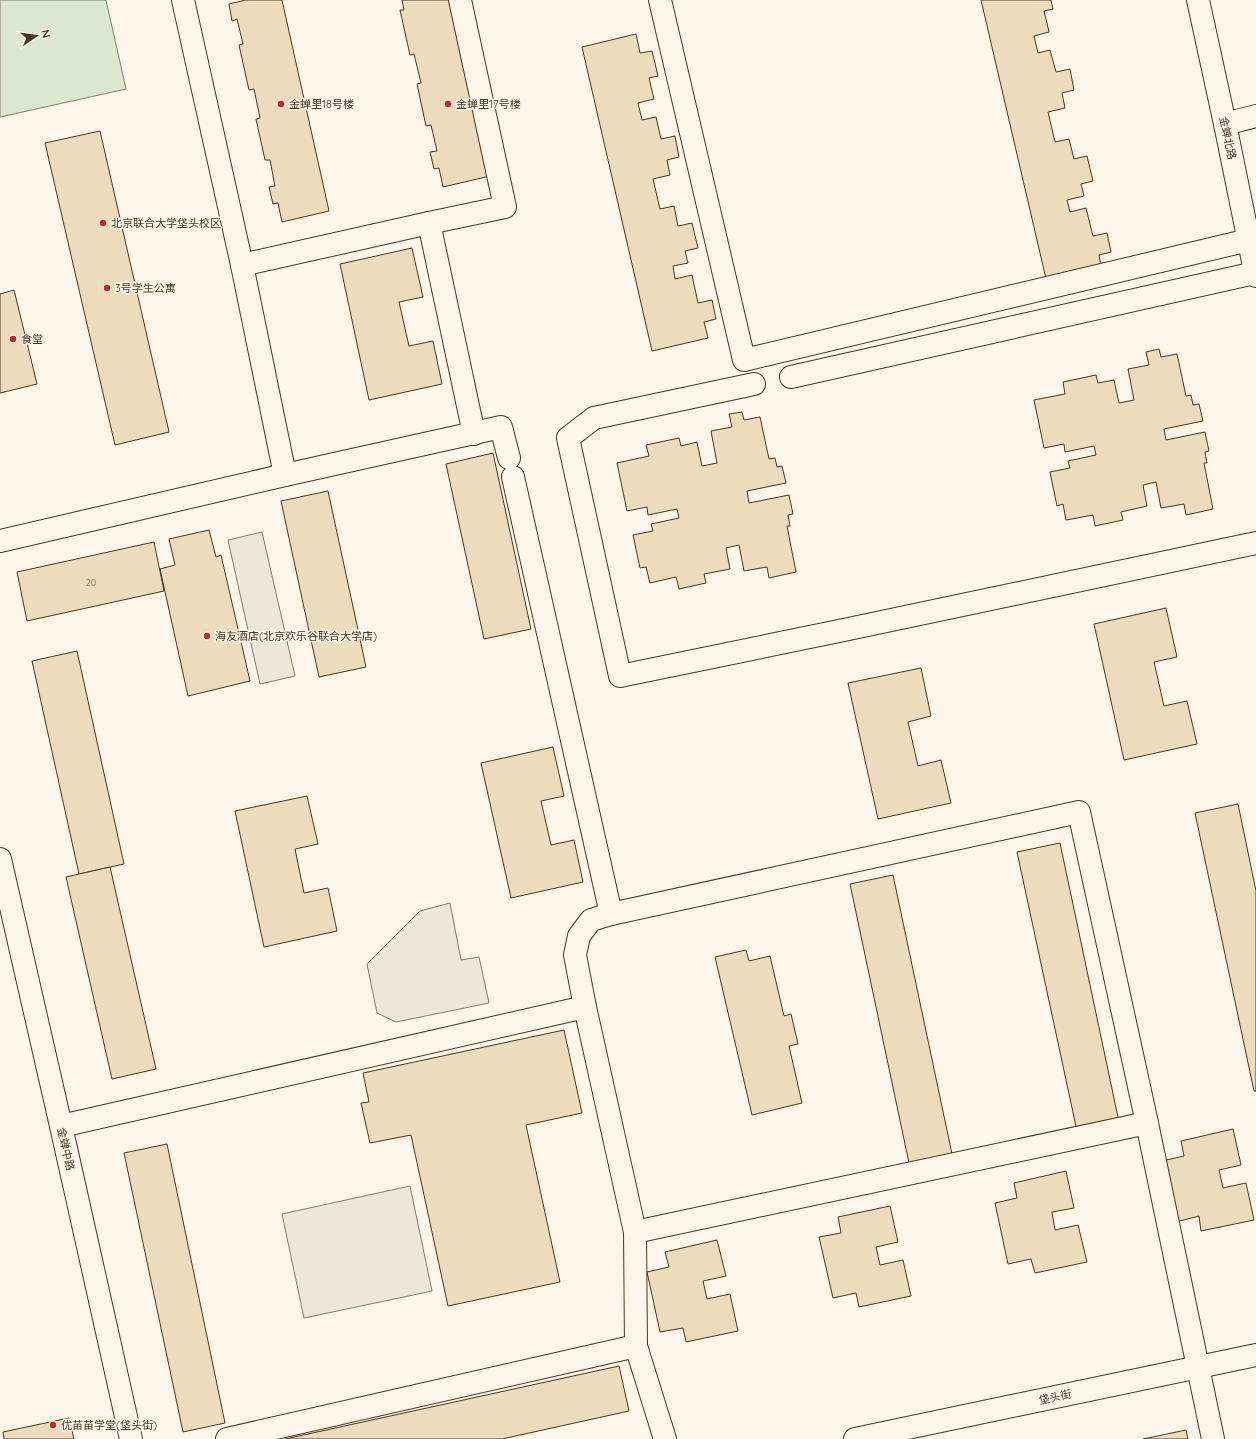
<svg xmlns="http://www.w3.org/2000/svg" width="1256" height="1439" viewBox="0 0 1256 1439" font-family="Quicksand,'Noto Sans SC',sans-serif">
	<rect width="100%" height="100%" fill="#fbf6e9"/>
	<path fill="#dce7d0" stroke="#887966" d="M0 0H106L126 89 0 117Z"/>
	<g fill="#ede7d9" stroke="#887966">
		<path d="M262 532 295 676 260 684 228 540Z"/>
		<path d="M450 903 461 960 479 957 489 1003 396 1022 377 1013 367 964 420 911Z"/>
		<path d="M410 1186 432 1291 304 1318 282 1214Z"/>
	</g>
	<g fill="#ecdcbc" stroke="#4a3520">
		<path d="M246 0H282L329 211 282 222 278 203 273 204 269 187 275 186 270 160H265L256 119 260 118 254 89 249 90 239 45 243 44 237 19 232 21 229 4Z"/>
		<path d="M402 0H451L490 176 443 187 439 168 434 169 430 152 437 151 431 125 426 126 417 84 421 83 414 54 410 55 400 10H404Z"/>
		<path d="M981 0H1051L1053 9 1044 11 1049 32 1034 36 1038 53 1050 50 1056 72 1070 69 1074 90 1062 93 1065 108 1048 112 1055 142 1069 139 1074 159 1087 156 1093 181 1081 184 1084 196 1067 200 1070 212 1086 208 1093 236 1107 233 1111 252 1099 255 1102 271 1047 283Z"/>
		<path d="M636 34 640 53 652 51 658 76 649 78 654 99 638 103 642 120 656 117 661 139 675 136 679 157 667 160 670 175 653 179 660 209 674 206 678 226 692 223 698 248 685 251 688 263 673 266 675 279 692 275 698 303 712 300 716 319 704 322 708 338 652 351 582 47Z"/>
		<path d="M100 131 169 432 115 445 45 143Z"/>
		<path d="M412 248 423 297 399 302 409 346 433 341 442 384 369 400 340 264Z"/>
		<path d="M14 290 37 384 0 393V294Z"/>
		<path d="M1159 349 1161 357 1177 354 1186 396 1191 395 1193 405 1199 404 1203 421 1164 429 1166 440 1205 432 1209 451 1205 452 1207 463H1204L1213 509 1186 515 1184 504 1161 508 1156 482 1143 485 1147 506 1121 512 1123 520 1095 526 1093 515 1066 520 1063 504 1057 506 1050 472 1070 468 1068 461 1096 455 1094 446 1065 452 1064 444 1044 448 1034 400 1065 394 1063 382 1096 375 1098 383 1114 380 1119 403 1134 400 1128 369 1149 365 1146 352Z"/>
		<path d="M742 412 744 420 760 417 769 459 775 458 777 467 782 466 786 483 747 491 749 503 789 495 793 514 788 515 790 526H787L796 572 769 578 767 567 744 571 739 545 726 548 730 569 704 574 706 583 679 589 676 577 650 583 646 567 640 568 633 535 653 531 651 524 679 518 677 509 648 515 647 507 627 511 617 463 649 456 646 445 679 438 681 446 697 442 702 466 717 463 711 431 732 427 729 414Z"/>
		<path d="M493 453 531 629 484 639 446 464Z"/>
		<path d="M328 491 366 667 319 677 281 501Z"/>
		<path d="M209 530 216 557 221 555 250 681 188 696 160 569 175 565 169 539Z"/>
		<path d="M154 542 164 591 27 621 17 572Z"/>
		<path d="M1166 608 1177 657 1154 662 1164 706 1187 701 1197 744 1124 760 1094 624Z"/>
		<path d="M77 651 124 864 79 874 32 661Z"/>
		<path d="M921 668 931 716 908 722 918 766 941 760 951 803 878 819 848 683Z"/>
		<path d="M553 747 564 796 541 801 551 845 574 840 583 882 511 898 481 763Z"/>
		<path d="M307 796 318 844 295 849 304 893 328 888 337 931 264 947 235 811Z"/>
		<path d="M1238 804 1256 891V1091H1254L1195 813Z"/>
		<path d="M1060 843 1119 1122 1077 1131 1017 852Z"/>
		<path d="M110 867 156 1069 112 1079 66 877Z"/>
		<path d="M893 875 952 1154 909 1163 850 884Z"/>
		<path d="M746 950 749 961 770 956 784 1016 791 1014 798 1044 789 1046 802 1103 752 1115 715 957Z"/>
		<path d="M564 1030 582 1113 526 1125 560 1282 448 1306 411 1135 370 1143 361 1103 369 1102 363 1073Z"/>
		<path d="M1233 1129 1241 1165 1219 1170 1223 1188 1246 1183 1254 1220 1201 1231 1199 1216 1176 1222 1162 1161 1184 1156 1181 1141Z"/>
		<path d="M167 1144 225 1423 183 1432 124 1153Z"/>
		<path d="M1066 1171 1074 1208 1052 1212 1055 1230 1078 1225 1087 1262 1035 1273 1031 1259 1008 1264 995 1203 1017 1198 1014 1183Z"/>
		<path d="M890 1206 898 1242 876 1247 880 1265 903 1260 911 1296 859 1307 856 1293 833 1298 819 1237 841 1233 838 1217Z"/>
		<path d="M717 1240 726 1276 703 1281 707 1299 730 1294 738 1331 686 1342 683 1328 660 1332 647 1272 669 1267 665 1252Z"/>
		<path d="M619 1366 629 1411 502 1439H285Z"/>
		<path d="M69 1418 74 1439H4L3 1432Z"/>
		<path d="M1186 1430 1188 1439H1143Z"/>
	</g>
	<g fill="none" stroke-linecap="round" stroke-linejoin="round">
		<g stroke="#4a3520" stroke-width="24">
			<g id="minor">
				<path d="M183 0 242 265 285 475"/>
				<path d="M660 0 744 360 1249 240"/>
				<path d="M1198 0 1225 124 1256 276"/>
				<path d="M1225 124 1256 116"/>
				<path d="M429 223 505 207 460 0"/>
				<path d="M242 265 429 223 474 434"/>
				<path d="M791 377 1255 273"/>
				<path d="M754 384 594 418 568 438 620 676 839 631 1256 543"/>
				<path d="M513 477 611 914"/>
				<path d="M0 541 285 475 501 427 509 458"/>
				<path d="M0 859 61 1126 131 1439"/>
				<path d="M61 1126 585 1007"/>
				<path d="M635 1232 1147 1123"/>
				<path d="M227 1439 636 1346"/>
				<path d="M665 1439 636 1346 635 1232 585 1007 575 955 579 936 591 920 611 914 1079 812 1147 1123 1213 1439"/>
				<path d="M855 1439 1256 1355"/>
			</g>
		</g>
		<use href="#minor" stroke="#fbf6e9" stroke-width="22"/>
	</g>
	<g fill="#c62828" stroke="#fbf6e9" stroke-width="1.5">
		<circle cx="281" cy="104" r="4"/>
		<circle cx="448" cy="104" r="4"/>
		<circle cx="103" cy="223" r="4"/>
		<circle cx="107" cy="288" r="4"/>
		<circle cx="13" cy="339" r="4"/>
		<circle cx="207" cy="636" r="4"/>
		<circle cx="53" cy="1425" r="4"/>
	</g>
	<g text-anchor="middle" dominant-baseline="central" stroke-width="3" stroke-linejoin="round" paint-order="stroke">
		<g font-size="9" fill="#725f47">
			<text x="91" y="582">20</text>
		</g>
		<g font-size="11" fill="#4a3520" stroke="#fbf6e9" text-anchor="start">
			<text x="289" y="104">金蝉里18号楼</text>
			<text x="456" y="104">金蝉里17号楼</text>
			<text x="111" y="223">北京联合大学垡头校区</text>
			<text x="115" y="288">3号学生公寓</text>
			<text x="21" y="339">食堂</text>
			<text x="215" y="636">海友酒店(北京欢乐谷联合大学店)</text>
			<text x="61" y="1425">优苗苗学堂(垡头街)</text>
		</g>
		<g font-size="11" fill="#4a3520" stroke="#fbf6e9">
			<text transform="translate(1228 138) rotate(78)">金蝉北路</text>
			<text transform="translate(66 1149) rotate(77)">金蝉中路</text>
			<text transform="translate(1055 1397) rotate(-12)">垡头街</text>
		</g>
	</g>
	<g transform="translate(36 36) rotate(77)" stroke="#fbf6e9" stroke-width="3" paint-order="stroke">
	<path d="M0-3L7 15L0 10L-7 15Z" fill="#4a3520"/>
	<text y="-6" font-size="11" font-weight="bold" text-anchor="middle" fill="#4a3520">N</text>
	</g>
</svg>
